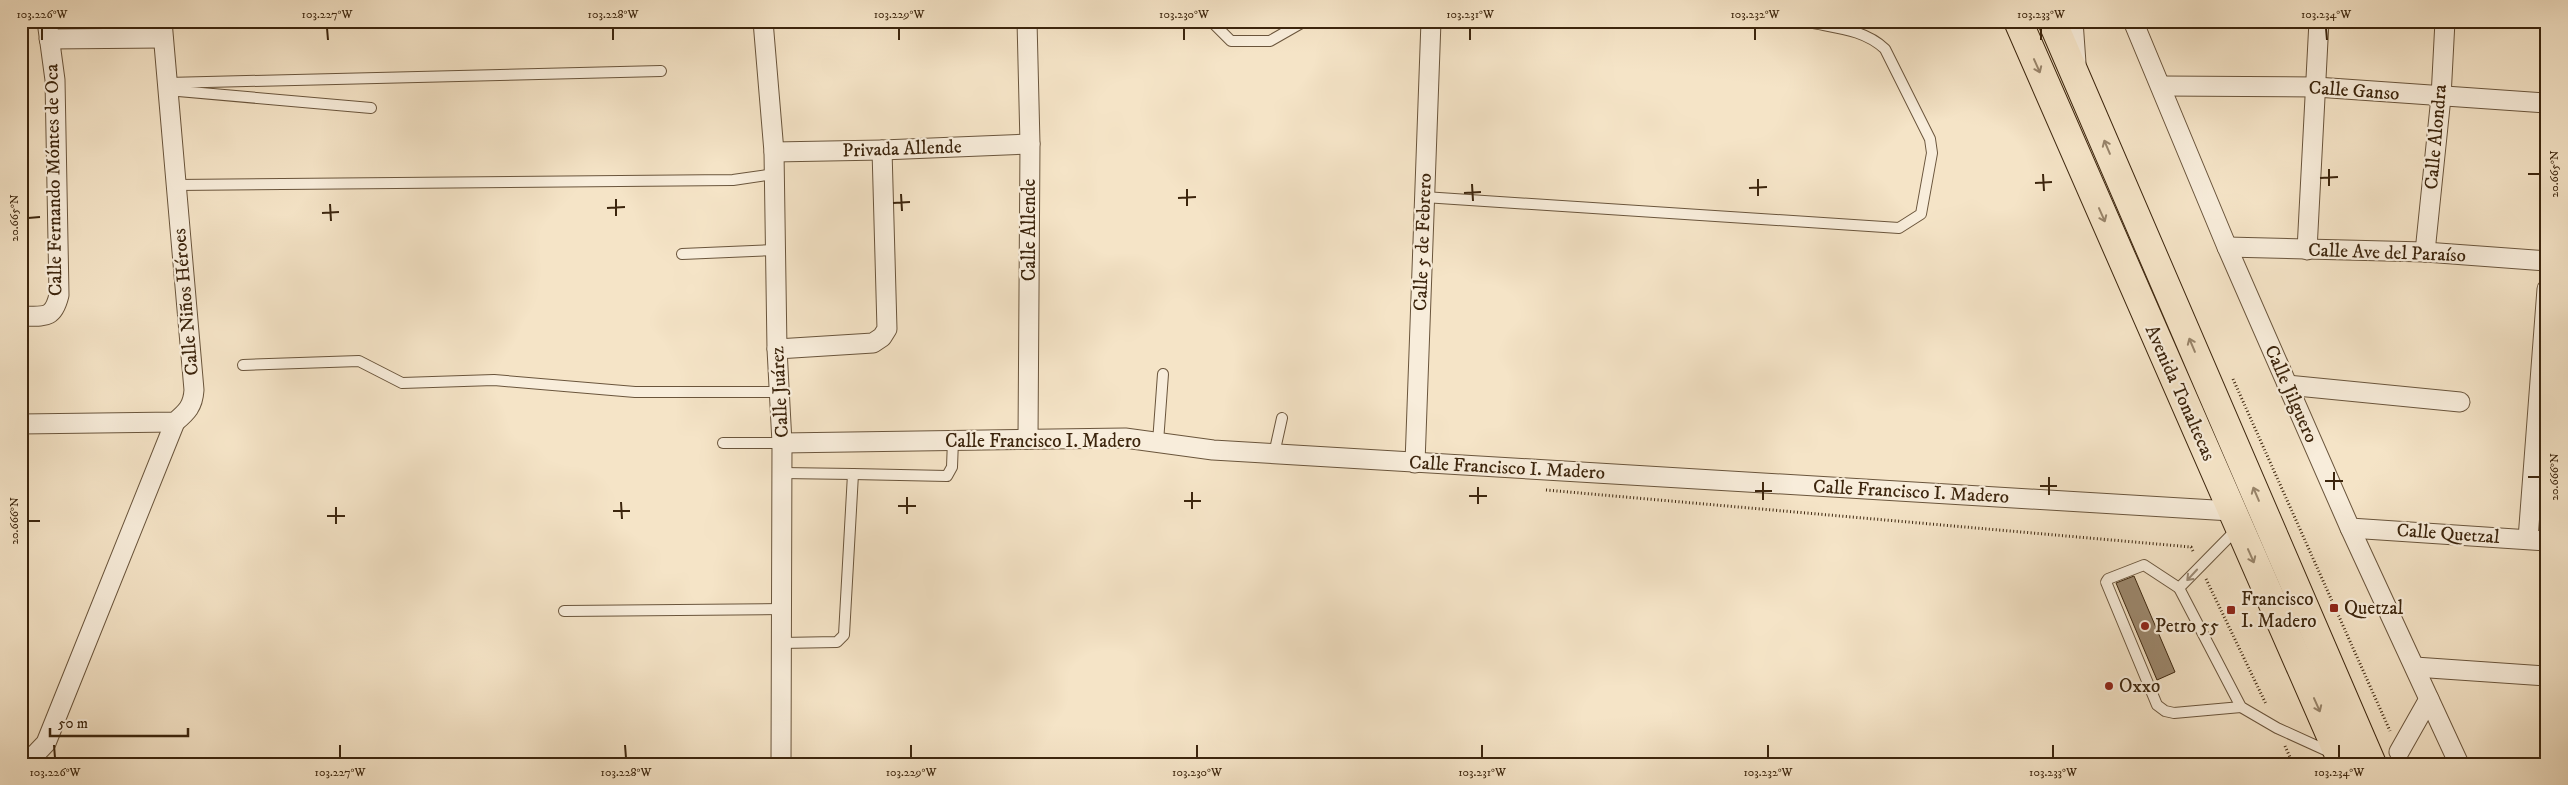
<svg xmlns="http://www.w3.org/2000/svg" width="2568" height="785" viewBox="0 0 2568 785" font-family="'IM FELL DW Pica',serif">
	<rect width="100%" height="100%" fill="#f5e4c7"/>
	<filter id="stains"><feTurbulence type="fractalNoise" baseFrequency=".004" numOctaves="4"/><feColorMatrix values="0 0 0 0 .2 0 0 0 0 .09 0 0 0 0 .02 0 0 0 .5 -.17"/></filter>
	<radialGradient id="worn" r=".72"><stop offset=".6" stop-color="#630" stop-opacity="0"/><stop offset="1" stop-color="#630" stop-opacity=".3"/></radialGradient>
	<path fill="#9c886e" stroke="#3c250d" d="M2134 576 2175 672 2157 680 2116 583Z"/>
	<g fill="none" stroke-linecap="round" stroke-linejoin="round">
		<g stroke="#6a553c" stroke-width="12">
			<g id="service">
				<path d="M1211 21 1231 41H1270L1305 21"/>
				<path d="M167 83 661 71"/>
				<path d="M167 90 371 108"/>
				<path d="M176 185 733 180 774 174"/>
				<path d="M1424 197 1899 228 1921 214 1932 153 1930 139 1885 49C1864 29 1835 28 1808 22"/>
				<path d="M682 254 775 250"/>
				<path d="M243 365 359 361 402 383 494 380 635 392H780"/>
				<path d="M1158 442 1163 374"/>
				<path d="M723 443H782"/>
				<path d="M1274 454 1282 418"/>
				<path d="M853 474 947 476 952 467 953 440"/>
				<path d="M2238 528 2179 588 2241 707 2277 728 2332 753"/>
				<path d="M2179 588 2144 565 2108 579 2106 582 2157 705 2165 711 2174 713 2241 707"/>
				<path d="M564 611 781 609"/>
				<path d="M781 643 837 642 844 635 853 474 782 473"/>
			</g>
		</g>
		<g stroke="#6a553c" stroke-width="21">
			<g id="minor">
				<path d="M763 21 774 152 777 349 782 443 781 764"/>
				<path d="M1027 21 1030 144 1028 439"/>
				<path d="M2073 21 2076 63"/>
				<path d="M2133 21 2227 247 2350 528 2459 764"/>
				<path d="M49 39 163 38"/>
				<path d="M2161 86 2316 87 2547 103"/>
				<path d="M774 152 882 150 1030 144"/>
				<path d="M2227 247 2425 252 2547 261"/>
				<path d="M2307 250 2319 21"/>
				<path d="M2425 252 2441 97 2445 21"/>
				<path d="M21 316C44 316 53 320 59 295L55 80 47 21"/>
				<path d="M777 349 873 343 882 337 887 329 882 150"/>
				<path d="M2287 385 2460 402"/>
				<path d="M21 424 175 422C187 412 193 406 194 390L162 21"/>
				<path d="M782 443 1125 438 1213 450 2231 511"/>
				<path d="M1415 463 1431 21"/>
				<path d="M2350 528 2547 541"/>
				<path d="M2528 539 2547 289"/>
				<path d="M2415 667 2547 676"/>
				<path d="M2399 752 2429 699"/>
				<path d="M26 764 46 743 175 422"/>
			</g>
		</g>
		<g stroke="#3c250d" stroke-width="30">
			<g id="primary">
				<path d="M2018 21 2343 764"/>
				<path d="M2052 21 2372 764"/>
			</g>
		</g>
		<g stroke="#3c250d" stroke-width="3" stroke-dasharray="1 2.5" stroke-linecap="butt">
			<path d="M2233 379 2390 731"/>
			<path d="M1546 490 2191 547 2194 553"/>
			<path d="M2206 579 2266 704"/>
			<path d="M2285 746 2293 764"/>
		</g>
		<use href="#service" stroke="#f8eddb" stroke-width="10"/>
		<use href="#minor" stroke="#f8eddb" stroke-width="19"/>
		<use href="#primary" stroke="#f5e4c7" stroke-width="28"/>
	</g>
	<defs><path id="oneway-shaft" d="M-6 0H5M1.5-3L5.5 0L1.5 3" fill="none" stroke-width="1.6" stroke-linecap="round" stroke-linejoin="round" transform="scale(1.25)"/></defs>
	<g stroke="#98846a">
		<use href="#oneway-shaft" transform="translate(2037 66) rotate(66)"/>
		<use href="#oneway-shaft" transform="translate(2107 147) rotate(-113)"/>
		<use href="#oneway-shaft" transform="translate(2102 215) rotate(66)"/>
		<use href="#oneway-shaft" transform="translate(2192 345) rotate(-113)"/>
		<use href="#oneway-shaft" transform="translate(2256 494) rotate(-113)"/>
		<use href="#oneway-shaft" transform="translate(2251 556) rotate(66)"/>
		<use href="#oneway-shaft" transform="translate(2317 705) rotate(66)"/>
	</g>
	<use stroke="#9a8974" href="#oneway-shaft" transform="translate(2192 575) rotate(133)"/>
	<path fill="none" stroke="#3c250d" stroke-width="2" d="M42 28V40M327 28 328 40M613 28V40M899 28V40M1184 28V40M1470 28V40M1755 28V40M2041 28V40M2326 28 2327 40M2329 169V186M2043 174 2044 191M2528 174H2540M2320 178 2338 177M1758 179V196M2035 183 2052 182M1472 184 1473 201M1749 188 1767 187M1187 189V206M1464 193 1481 192M901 194 902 211M1178 198 1196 197M616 199V216M893 203 910 202M330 204 331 221M607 208 625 207M322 213 339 212M28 218 40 217M2334 472V490M2049 477V495M2528 477H2540M2325 481H2343M1763 482V500M2040 486H2057M1478 487V504M1755 491H1772M1192 492V509M1469 496H1487M907 497V514M1184 501H1201M621 502 622 519M898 506H916M336 507V524M613 511H630M327 516H345M28 521H40M54 745 55 758M340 745V758M625 745 626 758M911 745V758M1197 745V758M1482 745V758M1768 745V758M2053 745V758M2339 745V758"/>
	<g fill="#8f2418" stroke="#f8eddb" stroke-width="2">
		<rect x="2329" y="603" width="10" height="10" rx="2.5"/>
		<rect x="2226" y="605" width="10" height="10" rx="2.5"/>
		<circle cx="2145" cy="626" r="5"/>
		<circle cx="2109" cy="686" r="5"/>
	</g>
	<g text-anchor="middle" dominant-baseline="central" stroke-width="4.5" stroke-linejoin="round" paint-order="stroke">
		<g font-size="19" fill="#3c250d" stroke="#f8eddb">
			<text transform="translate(2354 91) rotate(4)">Calle Ganso</text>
			<text transform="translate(2436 137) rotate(-85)">Calle Alondra</text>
			<text transform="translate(902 149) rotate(-2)">Privada Allende</text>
			<text transform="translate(54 180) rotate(-91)">Calle Fernando Móntes de Oca</text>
			<text transform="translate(1029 230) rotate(-90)">Calle Allende</text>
			<text transform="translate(1423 242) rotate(-88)">Calle 5 de Febrero</text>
			<text transform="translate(2387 253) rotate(2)">Calle Ave del Paraíso</text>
			<text transform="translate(186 302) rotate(-95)">Calle Niños Héroes</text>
			<text transform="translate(780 392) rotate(-93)">Calle Juárez</text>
			<text transform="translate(2180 393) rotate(66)">Avenida Tonaltecas</text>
			<text transform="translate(2291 394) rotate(66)">Calle Jilguero</text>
			<text x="1043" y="441">Calle Francisco I. Madero</text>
			<text transform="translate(1507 468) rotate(3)">Calle Francisco I. Madero</text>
			<text transform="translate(1911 492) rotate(3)">Calle Francisco I. Madero</text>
			<text transform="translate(2448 534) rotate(4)">Calle Quetzal</text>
		</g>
		<g font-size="19" fill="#3c250d" stroke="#f8eddb" text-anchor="start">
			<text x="2241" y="599">Francisco<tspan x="2241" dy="22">I. Madero</tspan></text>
			<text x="2344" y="608">Quetzal</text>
			<text x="2155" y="626">Petro 55</text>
			<text x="2119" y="686">Oxxo</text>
		</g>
	</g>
	<rect width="2568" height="785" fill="none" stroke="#f5e4c7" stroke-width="55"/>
	<path d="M50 728v8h138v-8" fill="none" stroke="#3c250d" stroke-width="2.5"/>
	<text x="58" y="728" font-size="15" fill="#3c250d" stroke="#f8eddb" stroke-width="4" paint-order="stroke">50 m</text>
	<rect x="28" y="28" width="2512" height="730" fill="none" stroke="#3c250d" stroke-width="2"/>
	<g font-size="12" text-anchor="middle" fill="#3c250d">
		<text x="42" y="18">103.226°W</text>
		<text x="327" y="18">103.227°W</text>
		<text x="613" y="18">103.228°W</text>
		<text x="899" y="18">103.229°W</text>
		<text x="1184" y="18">103.230°W</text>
		<text x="1470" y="18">103.231°W</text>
		<text x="1755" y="18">103.232°W</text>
		<text x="2041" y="18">103.233°W</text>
		<text x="2326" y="18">103.234°W</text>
		<text transform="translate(2554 174) rotate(-90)" y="4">20.665°N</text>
		<text transform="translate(14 218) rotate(-90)" y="4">20.665°N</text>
		<text transform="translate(2554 477) rotate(-90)" y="4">20.666°N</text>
		<text transform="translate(14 521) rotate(-90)" y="4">20.666°N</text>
		<text x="55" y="776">103.226°W</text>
		<text x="340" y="776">103.227°W</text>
		<text x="626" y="776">103.228°W</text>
		<text x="911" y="776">103.229°W</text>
		<text x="1197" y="776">103.230°W</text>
		<text x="1482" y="776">103.231°W</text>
		<text x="1768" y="776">103.232°W</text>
		<text x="2053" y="776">103.233°W</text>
		<text x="2339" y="776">103.234°W</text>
	</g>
	<rect width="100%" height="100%" filter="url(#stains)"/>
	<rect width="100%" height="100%" fill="url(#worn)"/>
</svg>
